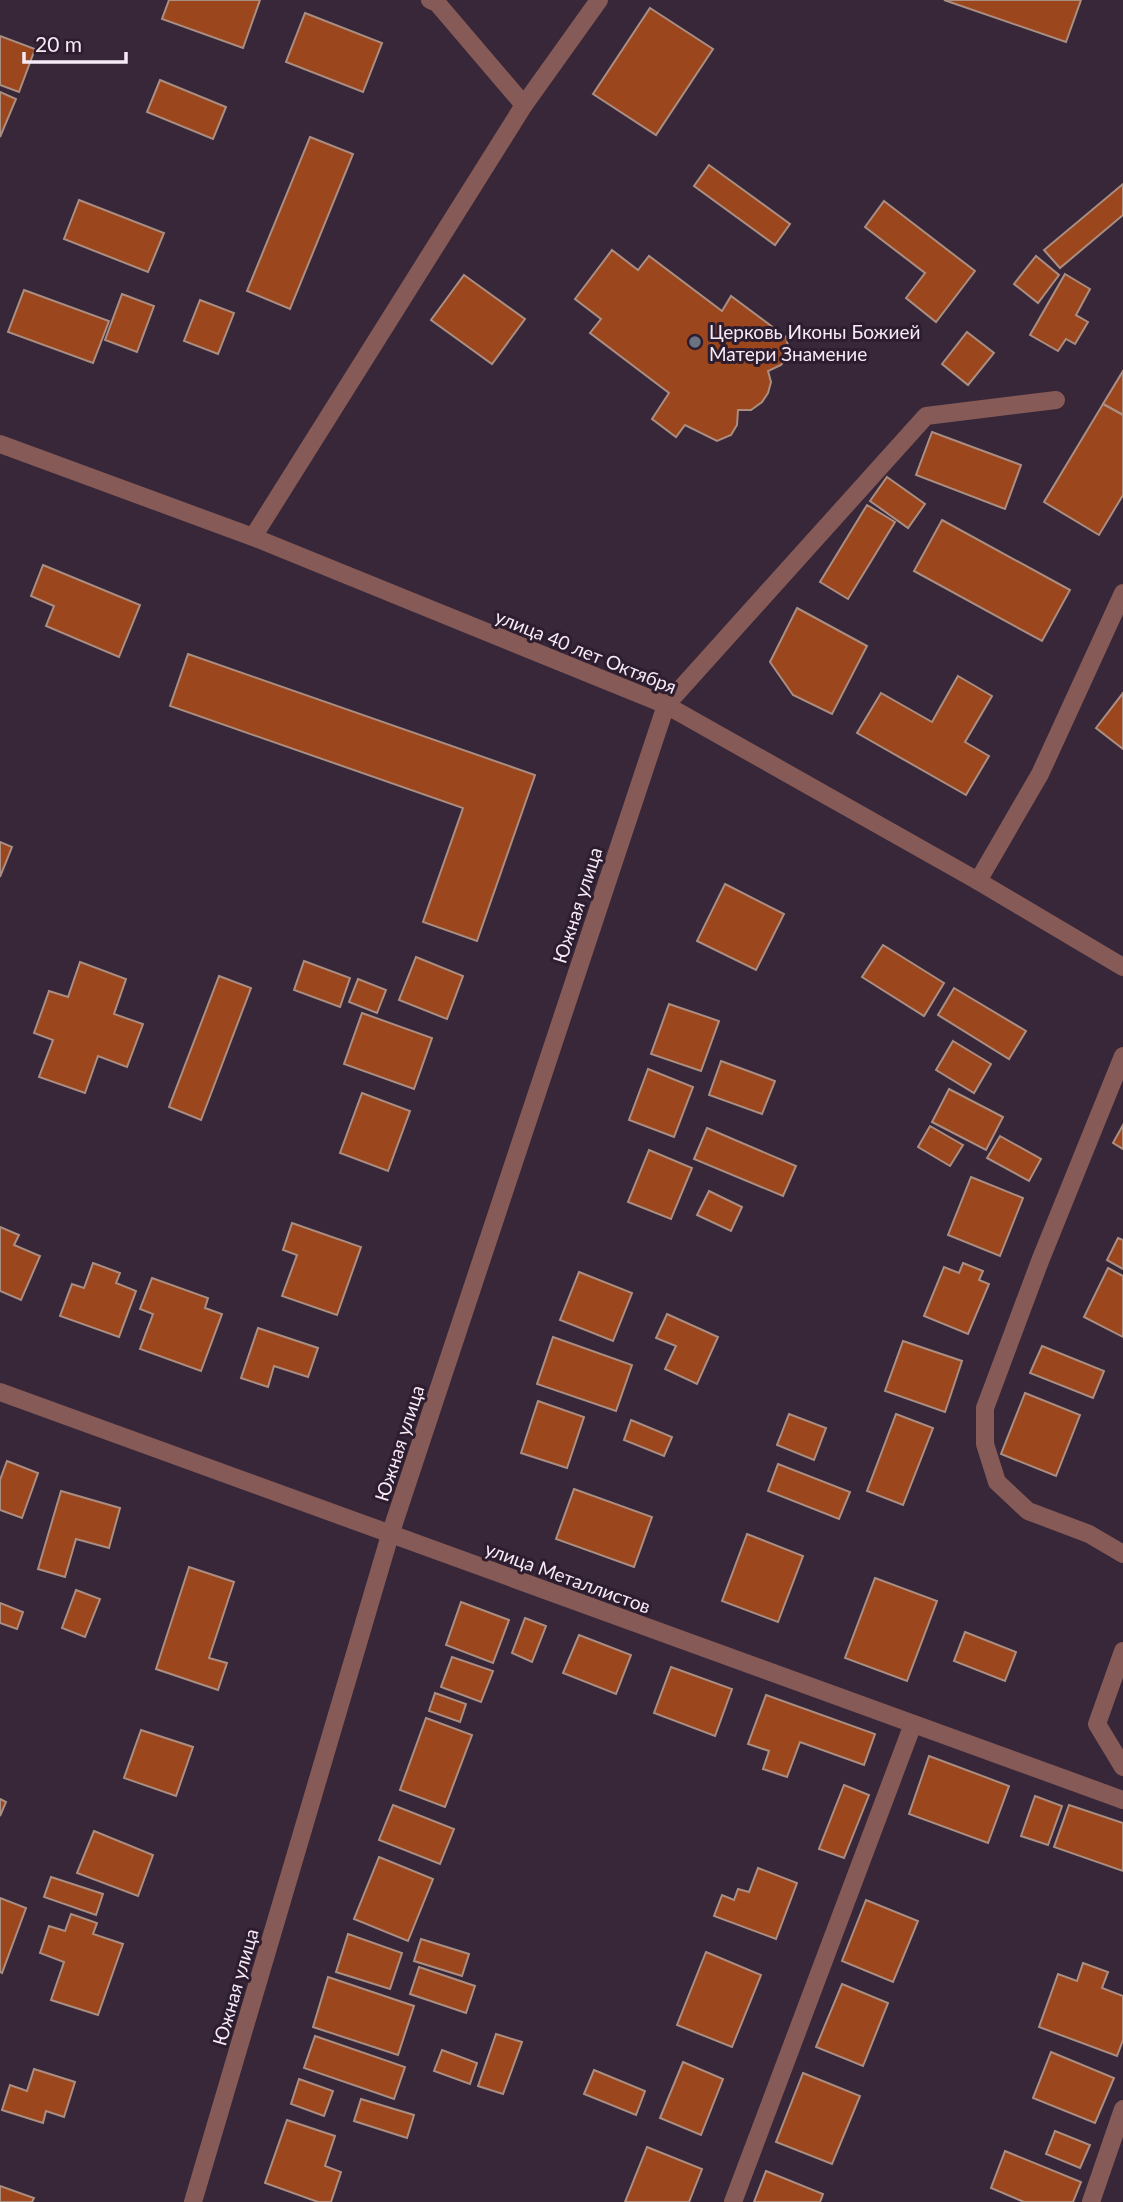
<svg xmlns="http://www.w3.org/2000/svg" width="1123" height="2202" viewBox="0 0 1123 2202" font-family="Lato,sans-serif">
	<rect width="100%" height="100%" fill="#372739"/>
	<g fill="#9c461e" stroke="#aa8e82" stroke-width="2">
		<path d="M169 0H260L243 48 162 19Z"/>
		<path d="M944 0H1081L1066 42Z"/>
		<path d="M650 8 713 49 656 135 593 94Z"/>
		<path d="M305 13 382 43 363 92 286 62Z"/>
		<path d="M0 36 35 49 19 92 0 85Z"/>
		<path d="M160 80 226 107 213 139 147 112Z"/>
		<path d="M0 92 16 99 0 137Z"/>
		<path d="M310 137 353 154 290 309 247 291Z"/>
		<path d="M709 165 790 224 775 245 694 186Z"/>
		<path d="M1123 184V215L1060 268 1044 250Z"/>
		<path d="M79 200 164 233 148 272 64 239Z"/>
		<path d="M884 201 975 271 936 322 906 298 925 273 865 227Z"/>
		<path d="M612 250 638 270 649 256 722 311 731 296 786 337 788 346 787 357 781 365 768 371 771 382 768 393 762 402 751 410H738L737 425 731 435 717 441 685 425 676 437 652 419 669 393 590 333 601 319 575 299Z"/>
		<path d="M1036 256 1059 275 1038 303 1014 284Z"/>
		<path d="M1065 274 1090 289 1076 315 1088 322 1075 344 1066 339 1058 351 1030 335Z"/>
		<path d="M464 275 525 319 492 364 431 320Z"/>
		<path d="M24 290 109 321 93 363 8 332Z"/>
		<path d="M122 294 154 306 137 352 105 340Z"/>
		<path d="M200 300 234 313 218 354 184 341Z"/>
		<path d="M967 332 994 353 968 385 942 364Z"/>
		<path d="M1123 371V415L1103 404Z"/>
		<path d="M1103 404 1123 415V495L1099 535 1044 502Z"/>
		<path d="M932 432 1021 465 1005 509 916 475Z"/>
		<path d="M887 477 925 504 908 528 870 501Z"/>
		<path d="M867 505 895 522 848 599 820 582Z"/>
		<path d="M942 520 1070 590 1042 641 914 571Z"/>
		<path d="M43 565 140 605 119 657 46 626 54 606 31 596Z"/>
		<path d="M797 608 867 646 832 714 793 695 770 662Z"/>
		<path d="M188 654 535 775 477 941 423 922 463 808 170 706Z"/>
		<path d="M958 676 992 696 965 742 989 756 966 795 857 733 881 693 932 722Z"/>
		<path d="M1123 693V749L1096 728Z"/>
		<path d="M0 842 12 847 0 877Z"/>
		<path d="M725 884 784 914 756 970 697 941Z"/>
		<path d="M883 945 944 983 924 1016 862 977Z"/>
		<path d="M416 957 463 976 447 1019 399 1000Z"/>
		<path d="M304 961 350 978 340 1007 294 990Z"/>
		<path d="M80 962 126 979 114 1014 143 1024 127 1067 98 1056 85 1093 39 1077 53 1040 34 1033 49 991 68 997Z"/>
		<path d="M219 976 251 988 201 1120 169 1107Z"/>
		<path d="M358 979 386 990 377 1013 349 1002Z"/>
		<path d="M954 988 1026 1031 1009 1059 938 1015Z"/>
		<path d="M669 1004 719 1021 701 1071 651 1054Z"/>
		<path d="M362 1013 432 1038 414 1089 344 1064Z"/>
		<path d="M953 1041 991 1064 974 1093 936 1070Z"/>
		<path d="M721 1061 775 1081 762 1114 709 1095Z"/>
		<path d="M648 1069 693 1087 674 1137 629 1120Z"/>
		<path d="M949 1089 1003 1117 986 1150 932 1122Z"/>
		<path d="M362 1093 410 1111 388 1171 340 1153Z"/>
		<path d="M1123 1125V1149L1113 1143Z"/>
		<path d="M930 1126 963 1145 950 1166 918 1147Z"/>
		<path d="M707 1128 796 1166 783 1196 694 1159Z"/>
		<path d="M1000 1136 1041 1159 1029 1181 987 1158Z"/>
		<path d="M649 1150 692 1168 671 1219 628 1202Z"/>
		<path d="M971 1177 1023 1198 1000 1256 948 1235Z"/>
		<path d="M709 1191 742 1207 731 1231 697 1215Z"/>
		<path d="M292 1223 361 1247 337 1315 282 1296 297 1255 283 1250Z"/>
		<path d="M0 1227 19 1235 14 1245 40 1256 21 1300 0 1291Z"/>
		<path d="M1118 1238 1123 1240V1269L1107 1260Z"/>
		<path d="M93 1263 120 1273 116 1283 136 1291 119 1337 60 1316 72 1284 84 1288Z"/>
		<path d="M963 1263 983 1271 979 1280 989 1284 968 1334 924 1316 944 1267 959 1273Z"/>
		<path d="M1108 1268 1123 1276V1337L1084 1317Z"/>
		<path d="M579 1272 632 1293 613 1341 560 1320Z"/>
		<path d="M152 1278 208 1298 205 1308 222 1314 201 1371 140 1349 153 1314 140 1309Z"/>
		<path d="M667 1314 718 1337 697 1384 665 1369 676 1346 656 1338Z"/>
		<path d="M258 1328 318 1348 308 1377 274 1366 268 1387 241 1378Z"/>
		<path d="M553 1337 632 1365 616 1411 537 1384Z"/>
		<path d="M903 1341 962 1361 945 1412 885 1391Z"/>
		<path d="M1042 1346 1104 1371 1093 1398 1030 1373Z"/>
		<path d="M1025 1393 1080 1415 1056 1476 1001 1454Z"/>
		<path d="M538 1401 584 1417 567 1468 521 1453Z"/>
		<path d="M789 1414 826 1428 814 1460 777 1445Z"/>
		<path d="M896 1414 933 1428 903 1505 867 1491Z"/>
		<path d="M631 1420 672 1437 664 1456 624 1440Z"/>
		<path d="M7 1461 38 1473 22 1518 0 1510V1480Z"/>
		<path d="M778 1464 850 1492 839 1519 768 1491Z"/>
		<path d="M574 1489 652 1517 634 1567 556 1539Z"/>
		<path d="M61 1491 120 1508 109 1548 76 1539 65 1577 38 1569Z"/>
		<path d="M747 1534 803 1556 778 1622 722 1601Z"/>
		<path d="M189 1567 234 1582 209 1658 227 1663 218 1690 156 1669Z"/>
		<path d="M875 1578 937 1601 907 1681 845 1658Z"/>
		<path d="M76 1590 100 1599 85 1637 62 1628Z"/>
		<path d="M461 1602 509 1620 493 1663 446 1645Z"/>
		<path d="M0 1603 23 1612 17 1629 0 1623Z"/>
		<path d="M525 1618 546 1626 532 1662 512 1653Z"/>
		<path d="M965 1632 1016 1652 1005 1681 954 1661Z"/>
		<path d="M579 1635 631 1655 616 1694 563 1673Z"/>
		<path d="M452 1657 493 1671 481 1702 441 1687Z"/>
		<path d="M671 1667 732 1689 715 1736 654 1713Z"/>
		<path d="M435 1693 466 1704 460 1722 429 1711Z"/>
		<path d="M766 1695 875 1734 864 1765 800 1742 787 1777 763 1769 769 1751 748 1744Z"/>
		<path d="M426 1718 472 1735 445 1807 400 1790Z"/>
		<path d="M141 1730 193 1747 176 1796 124 1778Z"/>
		<path d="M929 1756 1009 1786 988 1843 909 1814Z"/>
		<path d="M844 1785 869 1795 844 1858 819 1849Z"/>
		<path d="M1035 1796 1062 1806 1048 1845 1021 1836Z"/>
		<path d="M0 1799 6 1802 0 1816Z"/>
		<path d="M393 1805 454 1829 440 1864 379 1840Z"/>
		<path d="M1069 1805 1123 1823V1871L1054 1847Z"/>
		<path d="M94 1831 153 1855 138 1896 77 1873Z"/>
		<path d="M379 1857 433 1879 408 1941 354 1919Z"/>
		<path d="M758 1868 797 1883 776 1939 714 1916 722 1895 734 1900 738 1889 749 1892Z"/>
		<path d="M51 1877 103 1894 96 1915 44 1897Z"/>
		<path d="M0 1898 26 1908 2 1973 0 1972Z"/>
		<path d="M866 1900 918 1921 893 1982 842 1961Z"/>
		<path d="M71 1914 97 1923 93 1934 123 1944 98 2015 51 2000 64 1962 40 1953 49 1926 65 1931Z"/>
		<path d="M348 1934 402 1953 390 1989 336 1972Z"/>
		<path d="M421 1939 469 1954 462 1976 414 1961Z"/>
		<path d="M706 1952 761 1975 732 2047 677 2025Z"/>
		<path d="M1083 1963 1108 1972 1102 1988 1123 1996V2040L1117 2056 1039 2027 1058 1974 1077 1981Z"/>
		<path d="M419 1967 475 1986 466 2013 410 1994Z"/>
		<path d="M328 1977 414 2006 398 2055 313 2027Z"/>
		<path d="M842 1984 888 2003 863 2066 816 2047Z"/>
		<path d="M496 2034 522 2042 503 2094 478 2086Z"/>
		<path d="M315 2036 405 2067 394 2099 304 2068Z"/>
		<path d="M442 2050 477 2063 470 2084 434 2071Z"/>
		<path d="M1051 2052 1114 2078 1095 2123 1033 2098Z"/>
		<path d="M683 2062 723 2079 701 2135 660 2118Z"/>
		<path d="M34 2069 75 2082 64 2117 46 2111 43 2123 2 2110 10 2085 27 2091Z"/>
		<path d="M594 2070 645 2091 636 2115 584 2094Z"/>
		<path d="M803 2073 860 2096 832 2164 776 2142Z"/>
		<path d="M299 2079 333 2091 324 2116 291 2104Z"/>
		<path d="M361 2099 414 2115 407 2138 354 2121Z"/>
		<path d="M287 2120 335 2136 325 2166 341 2172 331 2202H318L265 2183Z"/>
		<path d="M1055 2131 1090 2145 1080 2168 1046 2154Z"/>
		<path d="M647 2147 702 2169 689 2202H625Z"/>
		<path d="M1005 2151 1081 2182 1073 2202H1024L991 2188Z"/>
		<path d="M766 2171 823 2194 820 2202H754Z"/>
		<path d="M0 2186 34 2198 32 2202H0Z"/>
	</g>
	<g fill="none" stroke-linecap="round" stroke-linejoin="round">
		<g stroke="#855a57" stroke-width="18">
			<path d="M524 105 599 0"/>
			<path d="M0 444 253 537 666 705 978 881 1123 967"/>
			<path d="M253 537 524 105 437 3 430 0"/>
			<path d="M978 881 1040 774 1123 593"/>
			<path d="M1123 1056 1040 1261 985 1408V1444L997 1482 1028 1511 1089 1534 1123 1554"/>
			<path d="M0 1392 1123 1800"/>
			<path d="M1123 1651 1097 1724 1123 1767"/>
			<path d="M193 2202 390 1535 666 705 926 416 1056 400"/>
			<path d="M733 2202 913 1724"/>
			<path d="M1091 2202 1123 2109"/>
		</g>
	</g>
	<circle fill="#6b7280" stroke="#2d1d2f" stroke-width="2.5" cx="695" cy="342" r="7"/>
	<g text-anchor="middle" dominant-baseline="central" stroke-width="6" stroke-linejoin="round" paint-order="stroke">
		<g font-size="19" fill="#f5eaf6" stroke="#2d1d2f" text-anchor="start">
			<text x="709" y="331">Церковь Иконы Божией<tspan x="709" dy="22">Матери Знамение</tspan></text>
		</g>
		<g font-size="19" fill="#f5eaf6" stroke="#2d1d2f">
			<text transform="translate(586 651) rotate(22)">улица 40 лет Октября</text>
			<text transform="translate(577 905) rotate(-72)">Южная улица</text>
			<text transform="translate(399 1443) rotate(-72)">Южная улица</text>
			<text transform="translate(568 1577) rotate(20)">улица Металлистов</text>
			<text transform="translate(235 1987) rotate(-74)">Южная улица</text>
		</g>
	</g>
	<path d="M24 52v10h102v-10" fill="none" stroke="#f5eaf6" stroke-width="3.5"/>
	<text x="35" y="52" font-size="21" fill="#f5eaf6" stroke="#2d1d2f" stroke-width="5" paint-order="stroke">20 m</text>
</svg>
